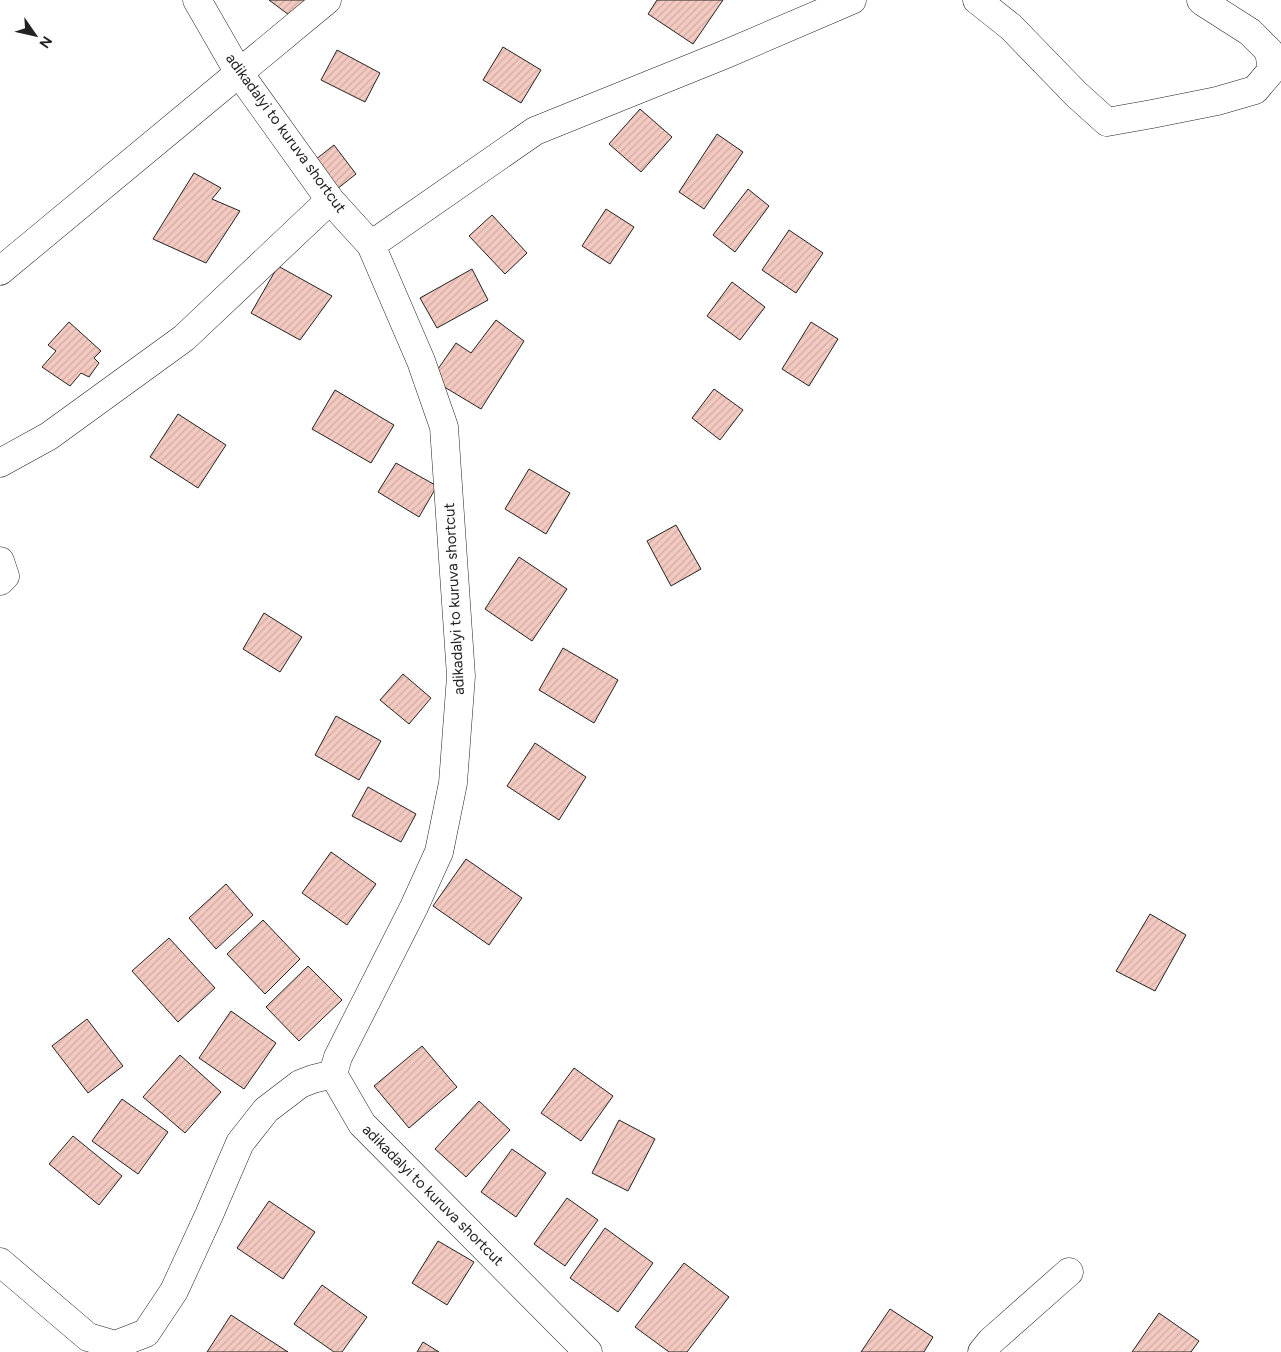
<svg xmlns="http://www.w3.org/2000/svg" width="1281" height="1352" viewBox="0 0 1281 1352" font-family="Figtree,sans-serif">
	<defs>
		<pattern id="building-hatch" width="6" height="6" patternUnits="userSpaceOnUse" patternTransform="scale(1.25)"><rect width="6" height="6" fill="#f3c9c0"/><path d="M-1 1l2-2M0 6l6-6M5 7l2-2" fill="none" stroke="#d0aca5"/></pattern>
	</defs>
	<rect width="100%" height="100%" fill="#fff"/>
	<g fill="url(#building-hatch)" stroke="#222">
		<path d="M269 0H307L293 18Z"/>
		<path d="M657 0H723L693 44 648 14Z"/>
		<path d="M503 47 541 70 521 103 483 80Z"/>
		<path d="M337 50 380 73 365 102 321 80Z"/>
		<path d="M640 109 672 137 641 172 609 144Z"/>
		<path d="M717 134 743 152 704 209 679 192Z"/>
		<path d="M334 145 356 174 337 189 315 160Z"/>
		<path d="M194 173 221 188 212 199 240 211 206 263 153 239Z"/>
		<path d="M748 189 769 206 735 252 713 235Z"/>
		<path d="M606 209 634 227 610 264 582 246Z"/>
		<path d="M492 215 527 253 505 274 469 236Z"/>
		<path d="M789 230 823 253 796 293 762 270Z"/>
		<path d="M278 266 332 296 300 340 251 313Z"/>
		<path d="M472 269 488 300 437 328 420 298Z"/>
		<path d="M732 282 765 307 740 340 707 316Z"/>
		<path d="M496 320 524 341 481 409 431 379 456 343 471 353Z"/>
		<path d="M69 322 101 351 94 358 99 363 89 377 81 373 70 386 42 367 56 351 48 345Z"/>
		<path d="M811 322 838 339 809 386 782 369Z"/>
		<path d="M714 389 743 410 720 440 692 418Z"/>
		<path d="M335 390 394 425 371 463 312 429Z"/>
		<path d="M178 414 226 445 198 488 150 457Z"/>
		<path d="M396 463 437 486 419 517 378 492Z"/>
		<path d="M529 469 570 493 546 534 505 509Z"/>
		<path d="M676 525 701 569 671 586 647 541Z"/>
		<path d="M519 557 567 589 532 641 485 609Z"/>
		<path d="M264 613 302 637 280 672 243 649Z"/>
		<path d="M563 648 618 680 594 723 539 690Z"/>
		<path d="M403 674 431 698 409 724 380 700Z"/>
		<path d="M336 716 381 741 359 780 315 755Z"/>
		<path d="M535 743 586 777 559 820 507 786Z"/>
		<path d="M368 787 416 814 401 842 352 816Z"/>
		<path d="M331 852 376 884 347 925 302 893Z"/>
		<path d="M466 859 522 898 489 945 433 906Z"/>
		<path d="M226 884 253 915 216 949 189 918Z"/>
		<path d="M1150 914 1186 935 1155 991 1116 971Z"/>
		<path d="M263 920 300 959 265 994 227 954Z"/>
		<path d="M169 938 215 988 178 1022 132 971Z"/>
		<path d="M308 966 342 1000 299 1041 266 1007Z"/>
		<path d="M231 1011 276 1043 244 1089 199 1058Z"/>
		<path d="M87 1019 123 1066 88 1093 52 1046Z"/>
		<path d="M422 1046 457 1087 409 1128 374 1086Z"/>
		<path d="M180 1055 221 1092 185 1133 143 1097Z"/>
		<path d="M574 1068 613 1096 581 1141 541 1113Z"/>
		<path d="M122 1099 168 1132 138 1174 92 1141Z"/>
		<path d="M479 1101 510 1130 466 1177 435 1149Z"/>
		<path d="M619 1120 655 1139 628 1191 592 1173Z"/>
		<path d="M73 1136 122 1176 99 1205 49 1164Z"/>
		<path d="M512 1149 546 1173 516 1217 481 1192Z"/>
		<path d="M567 1198 598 1220 565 1266 534 1244Z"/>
		<path d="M269 1201 315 1232 283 1279 237 1248Z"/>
		<path d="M605 1228 653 1263 618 1312 570 1278Z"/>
		<path d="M438 1241 474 1262 447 1305 412 1283Z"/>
		<path d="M684 1263 729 1297 687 1352H669L635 1327Z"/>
		<path d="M322 1285 367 1317 342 1352H334L294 1324Z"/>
		<path d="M890 1309 933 1337 924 1352H861Z"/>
		<path d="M1159 1313 1199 1341 1191 1352H1132Z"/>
		<path d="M231 1315 288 1352H207Z"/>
		<path d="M423 1342 439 1352H417Z"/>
	</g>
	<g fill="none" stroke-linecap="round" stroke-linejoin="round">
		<g stroke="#222" stroke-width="29">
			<g id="minor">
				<path d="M197 0 239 73 330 200 371 245 421 361 444 427 461 676 453 783 439 852 414 907 338 1057 333 1074 362 1124 588 1352"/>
				<path d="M977 0 1011 27 1076 94 1107 122 1152 114 1217 101 1255 90 1272 70 1269 51 1250 32 1203 2 1201 0"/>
				<path d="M371 245 535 131 726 54 852 0"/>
				<path d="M0 271 327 0"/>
				<path d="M0 463 49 436 184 338 330 200"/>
				<path d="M0 561 5 576 0 581"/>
				<path d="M0 1262 88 1337 115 1345 146 1333 174 1291 209 1215 240 1143 266 1110 300 1084 313 1079 333 1074"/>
				<path d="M982 1352 991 1341 1069 1272"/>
			</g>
		</g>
		<use href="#minor" stroke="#fff" stroke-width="28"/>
	</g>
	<g text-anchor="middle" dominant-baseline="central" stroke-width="4" stroke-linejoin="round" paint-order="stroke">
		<g font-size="15" fill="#222" stroke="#fff">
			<text transform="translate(286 133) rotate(54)">adikadalyi to kuruva shortcut</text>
			<text transform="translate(454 599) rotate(-93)">adikadalyi to kuruva shortcut</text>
			<text transform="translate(433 1195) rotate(45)">adikadalyi to kuruva shortcut</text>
		</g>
	</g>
	<g transform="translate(35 35) rotate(124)" stroke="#ffffff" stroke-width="4" paint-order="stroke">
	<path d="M0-4L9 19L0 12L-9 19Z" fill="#222222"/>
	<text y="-8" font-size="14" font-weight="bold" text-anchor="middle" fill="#222222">N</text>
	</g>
</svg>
